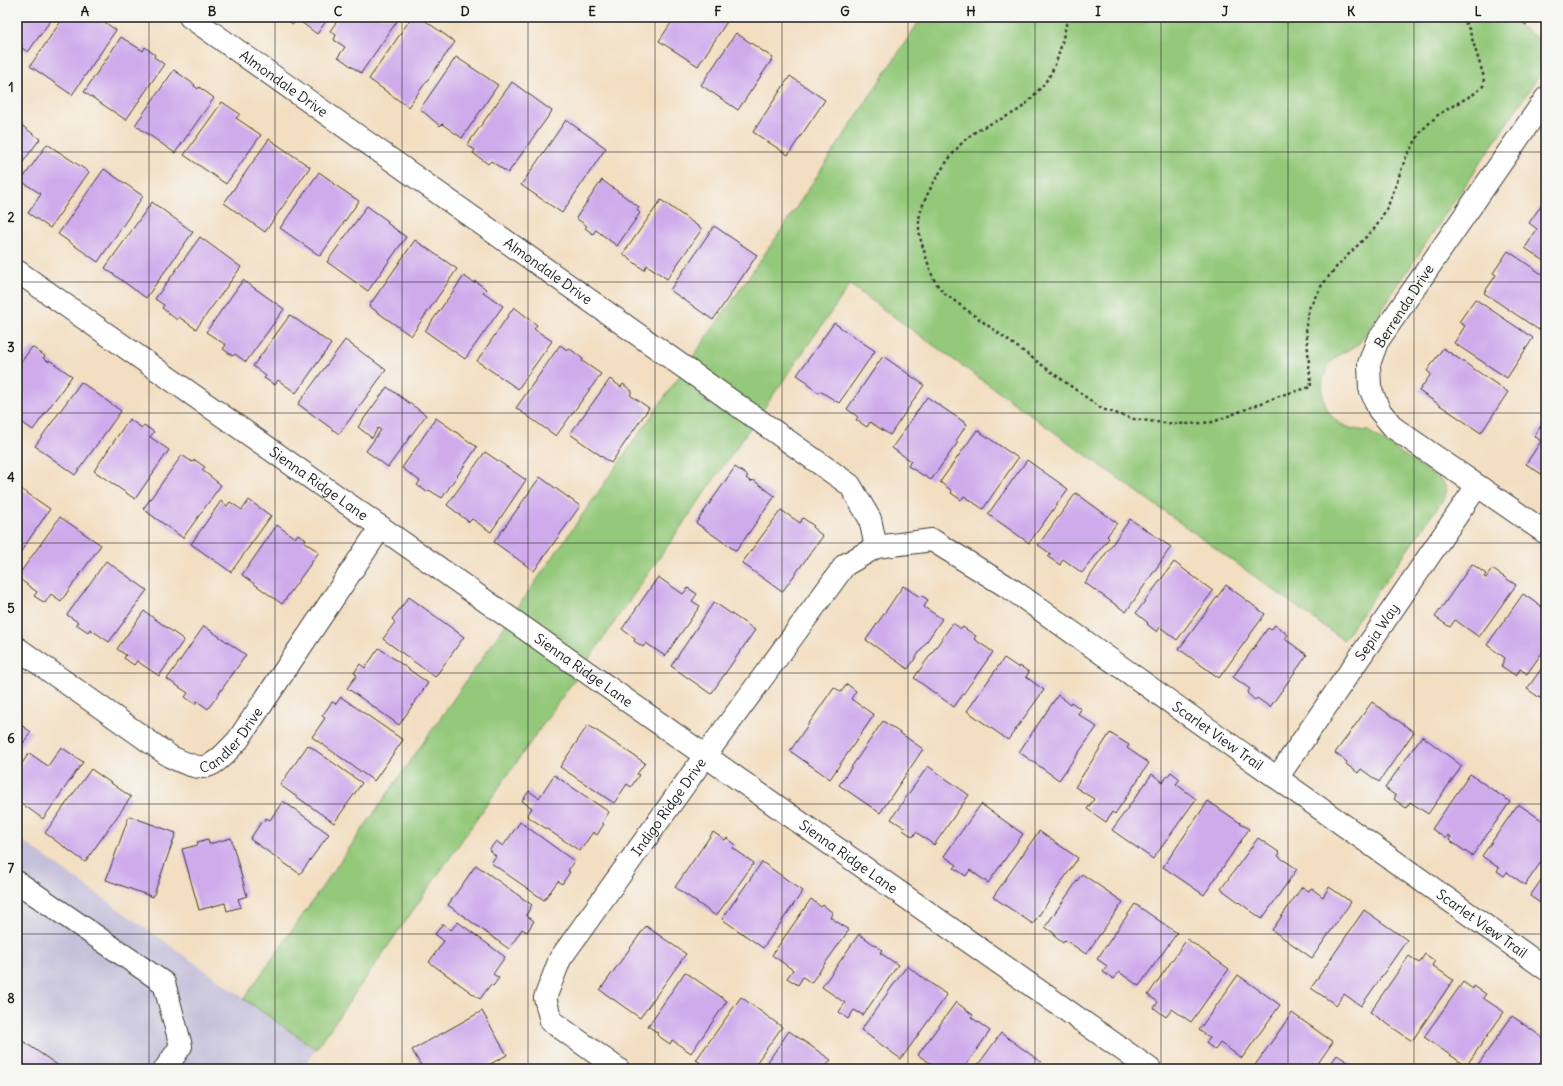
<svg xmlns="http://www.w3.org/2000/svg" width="1563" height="1086" viewBox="0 0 1563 1086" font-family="Delius,sans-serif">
	<rect width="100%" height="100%" fill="#f6f6f2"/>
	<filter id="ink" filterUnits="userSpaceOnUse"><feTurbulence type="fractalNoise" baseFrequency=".025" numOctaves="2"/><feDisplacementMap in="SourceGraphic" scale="8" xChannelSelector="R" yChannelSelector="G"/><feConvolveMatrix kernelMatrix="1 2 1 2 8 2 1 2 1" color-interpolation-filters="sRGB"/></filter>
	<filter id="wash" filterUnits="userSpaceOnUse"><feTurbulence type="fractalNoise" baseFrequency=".012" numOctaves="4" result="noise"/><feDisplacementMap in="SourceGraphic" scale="16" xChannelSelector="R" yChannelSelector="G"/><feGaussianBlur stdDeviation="0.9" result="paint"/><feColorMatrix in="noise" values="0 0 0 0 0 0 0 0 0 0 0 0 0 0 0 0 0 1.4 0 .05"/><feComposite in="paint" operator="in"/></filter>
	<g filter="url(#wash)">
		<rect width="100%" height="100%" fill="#f3dec1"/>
		<path fill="#c5c0da" d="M17 837 316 1049 303 1069H17Z"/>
		<path fill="#94c97b" stroke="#58724c" d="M922 17H1506L1546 44V65L1365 334C1363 337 1361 342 1358 344 1351 350 1340 352 1334 359 1316 376 1319 411 1341 424 1350 429 1358 430 1368 431L1441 480 1447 489 1445 497 1343 640 850 285 316 1049 244 999 778 235Z"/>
		<g id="blocks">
			<g fill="#cfabec">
				<path d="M17 17H53L28 52 17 45Z"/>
				<path d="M64 17H97L116 30 72 95 30 66Z"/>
				<path d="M284 17H329L317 34 297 19 293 24Z"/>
				<path d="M340 17H400L361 73 338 57 345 47 334 40 336 35 330 31Z"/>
				<path d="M412 17H420L455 42 408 107 369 79Z"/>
				<path d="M675 17H730L698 66 659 41Z"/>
				<path d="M1515 17H1531L1526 25Z"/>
				<path d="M736 33 773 58 738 110 701 85Z"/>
				<path d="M121 37 143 51 145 47 155 55 154 57 164 64 126 120 84 92Z"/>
				<path d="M456 57 498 85 462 138 442 124 440 126 420 109Z"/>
				<path d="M174 70 195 85 194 86 198 89 199 87 214 98 175 153 135 125Z"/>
				<path d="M790 76 825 100 788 155 753 132Z"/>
				<path d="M512 82 552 111 508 173 491 161 488 164 473 153 475 150 467 145Z"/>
				<path d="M222 102 240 114 236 118 261 135 226 184 184 155Z"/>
				<path d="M566 120 606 148 562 213 521 185Z"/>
				<path d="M17 122 40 139 17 170Z"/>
				<path d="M269 139 310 167 265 232 224 203Z"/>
				<path d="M47 144 89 172 50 228 28 213 41 194 21 181Z"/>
				<path d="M104 169 143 196 98 262 58 234Z"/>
				<path d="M319 172 333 182 332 183 359 201 320 256 280 228Z"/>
				<path d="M602 180 639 207 637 210 640 213 617 246 596 230 593 234 585 228 587 226 576 218Z"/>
				<path d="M661 200 702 229 667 279 647 265 644 270 623 254Z"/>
				<path d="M1544 201 1546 203V262L1525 248 1537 229 1529 223Z"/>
				<path d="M152 202 193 232 146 298 105 268Z"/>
				<path d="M367 206 388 221 387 223 406 237 368 291 327 262Z"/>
				<path d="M714 226 757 255 713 320 670 290Z"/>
				<path d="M200 237 241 267 196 329 179 317 177 320 162 308 164 305 155 299Z"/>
				<path d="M415 240 457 269 411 336 369 306Z"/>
				<path d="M1508 251 1546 277V304L1544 307 1546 308V319L1539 330 1484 293 1496 275 1493 273Z"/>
				<path d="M464 276 474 283 475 281 486 289 483 292 503 306 465 359 425 331Z"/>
				<path d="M243 280 284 309 246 362 235 354 233 356 223 349 226 345 206 332Z"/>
				<path d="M1475 299 1533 338 1507 378 1454 343 1465 326 1459 322Z"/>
				<path d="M514 307 537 325 534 329 552 341 518 389 477 361Z"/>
				<path d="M290 315 331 344 296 393 278 380 275 385 264 378 266 376 253 366Z"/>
				<path d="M834 323 875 351 839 403 820 391 819 393 808 385 809 383 797 375Z"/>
				<path d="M345 340 386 370 339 434 298 404Z"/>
				<path d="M560 345 567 350 569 348 583 359 582 361 601 374 556 436 516 408Z"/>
				<path d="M32 347 45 356 43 358 49 362V360L72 376 33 430 17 419V368Z"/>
				<path d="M1443 348 1508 392 1481 433 1419 391 1431 374 1427 371Z"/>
				<path d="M883 356 924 385 890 435 870 422 867 427 856 420 858 417 847 409Z"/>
				<path d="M610 379 621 387 623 384 632 391 630 395 649 408 611 463 570 434Z"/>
				<path d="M81 382 121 411 75 475 35 446Z"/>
				<path d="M387 387 426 415 388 467 366 451 381 430 378 428 372 438 358 427Z"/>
				<path d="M927 397 967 424 956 441 958 442 931 480 908 466 911 461 892 448Z"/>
				<path d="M436 418 477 447 442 498 429 490 427 492 417 485 420 481 402 468Z"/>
				<path d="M129 419 142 428 144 425 154 432 150 437 169 450 135 499 94 471Z"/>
				<path d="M1543 423 1546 425V477L1526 464 1541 441 1534 436Z"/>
				<path d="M977 430 1018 458 983 509 964 496 961 500 951 493 952 491 940 482Z"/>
				<path d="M485 452 526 480 491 532 472 519 469 522 447 505Z"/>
				<path d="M182 455 192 462 195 460 205 467 202 470 221 485 183 538 143 509Z"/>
				<path d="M1027 460 1068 489 1029 543 988 514Z"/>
				<path d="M735 467 748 476 746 478 751 482 753 480 775 496 736 551 696 523Z"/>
				<path d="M540 477 580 506 534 571 494 542Z"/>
				<path d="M17 486 50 509 17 557Z"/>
				<path d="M1076 493 1117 523 1107 536 1109 538 1082 573 1063 559 1060 565 1048 557 1051 554 1038 545Z"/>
				<path d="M249 500 271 516 231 572 191 544 221 501 227 506 230 502 242 510Z"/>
				<path d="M781 510 800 523 803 518 814 526 813 528 823 536 782 592 742 563Z"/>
				<path d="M60 517 101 545 61 601 51 594 45 603 34 596 37 592 17 577Z"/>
				<path d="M1130 519 1171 547 1126 612 1085 583Z"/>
				<path d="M277 525 295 538 298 534 306 539 304 542 319 552 282 604 242 575Z"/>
				<path d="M106 561 147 590 109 642 90 629 88 632 76 624 78 622 67 615Z"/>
				<path d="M1174 562 1213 591 1177 640 1160 627 1157 632 1147 624 1148 623 1136 613Z"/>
				<path d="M1472 564 1486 574 1484 577 1486 578 1492 569 1516 585 1479 637 1455 620 1450 627 1435 617Z"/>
				<path d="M658 577 683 594 688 588 697 594 692 601 700 606 665 656 646 643 643 647 634 641 635 639 622 629Z"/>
				<path d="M1226 585 1265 614 1219 678 1179 649Z"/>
				<path d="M903 586 920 597 921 595 928 600 924 607 942 619 908 669 866 640Z"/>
				<path d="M1523 594 1542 607 1544 603 1546 605V647L1527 674 1520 669 1516 676 1501 666 1505 658 1487 645Z"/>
				<path d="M409 597 464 637 435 677 383 639 395 622 392 619Z"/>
				<path d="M714 602 755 630 711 694 671 666Z"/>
				<path d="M144 611 184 640 159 676 137 661 134 665 124 658 126 655 117 649Z"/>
				<path d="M953 623 961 629 963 627 976 636 974 639 993 652 954 707 914 678Z"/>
				<path d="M1275 625 1288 635 1285 639 1307 655 1270 707 1257 698 1255 700 1247 693 1250 689 1233 677 1268 628 1271 630Z"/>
				<path d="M204 626 246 655 208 709 197 701 195 704 185 697 188 693 167 679Z"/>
				<path d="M379 648 428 683 399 725 347 688 357 675 354 673 360 664 365 668Z"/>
				<path d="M1004 658 1019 668 1020 666 1029 672 1026 677 1044 690 1008 740 967 711Z"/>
				<path d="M1546 662V702L1527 689Z"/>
				<path d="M847 684 856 691 851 699 874 715 830 779 790 751 834 687 841 692Z"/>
				<path d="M1058 695 1070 704 1071 702 1081 709 1078 714 1097 727 1059 780 1019 752Z"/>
				<path d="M341 697 403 740 374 781 312 737 325 718 322 716 332 702 336 704Z"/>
				<path d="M1372 702 1414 732 1379 782 1361 769 1358 773 1346 764 1347 762 1335 753Z"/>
				<path d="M883 721 923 749 880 813 839 785Z"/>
				<path d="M17 722 31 732 17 752Z"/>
				<path d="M588 725 645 763 637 774 639 775 631 787 627 784 614 803 560 767Z"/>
				<path d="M1110 733 1129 745 1127 748 1149 763 1115 814 1112 812 1106 822 1087 809 1094 799 1075 787Z"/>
				<path d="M1422 736 1462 766 1428 814 1410 802 1406 808 1394 799 1396 796 1385 788Z"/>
				<path d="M308 745 362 783 334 823 280 785Z"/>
				<path d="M61 747 83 762 43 819 17 800V771L29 753 48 766Z"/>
				<path d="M928 766 969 795 934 845 916 832 913 837 903 830 905 828 891 819Z"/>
				<path d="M91 769 131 797 85 862 45 833Z"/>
				<path d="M1171 772 1180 779 1176 784 1196 799 1153 859 1112 830 1152 774 1163 782Z"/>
				<path d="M1470 774 1510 802 1472 856 1449 840 1451 837 1448 835 1446 839 1432 829Z"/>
				<path d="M554 775 609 812 602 823 604 824 597 835 593 832 580 851 527 816 532 808 522 801 529 791 539 798Z"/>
				<path d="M283 801 329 834 300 874 250 839 262 821 263 822 266 818 270 820Z"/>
				<path d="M1208 801 1249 829 1204 895 1163 867Z"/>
				<path d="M981 804 1023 834 988 883 970 870 966 876 954 868 957 865 944 856Z"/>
				<path d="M1518 804 1546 823V855L1525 885 1507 872 1504 876 1497 871 1499 868 1482 856Z"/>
				<path d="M129 816 176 833 153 897 106 880Z"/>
				<path d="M520 822 574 861 568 871 570 872 562 884 558 881 544 900 491 863 496 856 489 850 496 841 503 846Z"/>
				<path d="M1039 831 1078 858 1033 924 993 897Z"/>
				<path d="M713 832 725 840 727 838 736 845 733 848 754 863 716 916 675 887Z"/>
				<path d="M231 838 247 896 238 899 241 907 227 911 225 903 199 910 182 849 198 845 197 842 208 839 209 844Z"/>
				<path d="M1258 838 1280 853 1278 856 1297 869 1262 919 1221 889Z"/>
				<path d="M762 862 803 891 763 948 722 919Z"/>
				<path d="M476 865 532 905 526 915 534 921 527 932 522 929 509 949 448 905Z"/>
				<path d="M1546 873V907L1530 896Z"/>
				<path d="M1082 874 1123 902 1086 954 1065 940 1063 943 1054 936 1055 934 1045 927Z"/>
				<path d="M1302 887 1309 891 1311 888 1323 897 1329 887 1351 902 1312 958 1272 930Z"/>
				<path d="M811 899 821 907 823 905 833 913 830 917 849 930 811 983 803 977 798 985 787 978 793 970 772 955Z"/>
				<path d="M1135 904 1177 933 1139 986 1119 972 1114 979 1103 972 1107 966 1097 959Z"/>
				<path d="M1364 910 1407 940 1361 1006 1344 994 1336 1005 1311 988Z"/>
				<path d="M458 922 505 957 493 974 499 978 493 986 491 984 480 999 429 962 444 941 435 934 443 924 451 930Z"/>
				<path d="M646 926 686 954 640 1018 600 990Z"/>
				<path d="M859 934 882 950 880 953 898 965 863 1015 854 1010 848 1019 839 1012 845 1003 822 987Z"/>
				<path d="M1187 939 1229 969 1191 1022 1172 1009 1166 1017 1154 1008 1158 1002 1148 995Z"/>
				<path d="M1425 954 1435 961 1432 965 1453 980 1412 1041 1370 1012 1409 956 1419 963Z"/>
				<path d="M907 966 947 995 901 1059 861 1030Z"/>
				<path d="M685 972 727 1001 691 1053 672 1040 670 1044 657 1035 658 1033 648 1026Z"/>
				<path d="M1238 975 1280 1005 1242 1058 1220 1043 1215 1050 1206 1043 1210 1038 1199 1030Z"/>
				<path d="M1463 982 1473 989 1474 986 1486 994 1483 998 1504 1012 1466 1066 1424 1037Z"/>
				<path d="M741 997 782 1027 752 1069H704L702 1067 704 1065 696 1060Z"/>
				<path d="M956 1002 973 1015 971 1017 990 1031 963 1069H939L918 1055Z"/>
				<path d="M482 1011 507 1055 481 1069H423L412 1050Z"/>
				<path d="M1292 1013 1333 1042 1314 1069H1254L1253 1068Z"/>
				<path d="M1512 1016 1546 1040V1053L1535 1069H1475Z"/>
				<path d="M789 1031 831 1060 824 1069H763Z"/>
				<path d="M1001 1033 1041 1062 1036 1069H975Z"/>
				<path d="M17 1037 63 1069H17Z"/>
				<path d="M1337 1055 1358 1069H1327Z"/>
			</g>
		</g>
	</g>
	<g filter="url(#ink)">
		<use href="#blocks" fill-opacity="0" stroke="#3c3935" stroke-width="1"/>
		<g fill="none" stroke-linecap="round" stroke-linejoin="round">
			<g stroke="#3c3935" stroke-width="24">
				<g id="minor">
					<path id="s1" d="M190 17 850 485 870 519 876 547"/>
					<path d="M1546 98 1377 342 1369 364 1370 388 1379 410 1394 428 1546 533"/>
					<path id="s2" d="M17 271 1150 1069"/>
					<path id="s3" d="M17 648 171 757C180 761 197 770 207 766 218 763 230 748 238 740L381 527"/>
					<path id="s4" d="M1277 778 1477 486"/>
					<path d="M17 882 164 983 181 1046 165 1069"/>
					<path id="s5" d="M618 1069 551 1021 545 998 560 959 705 756 845 565 876 547 932 540 1014 591 1546 969"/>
				</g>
			</g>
			<path stroke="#3c3935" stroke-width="2.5" stroke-dasharray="3 3" stroke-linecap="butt" d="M1068 17C1062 40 1059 66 1043 85 1036 93 1028 103 1020 109 1003 120 982 125 967 138 950 153 920 199 919 221 918 235 923 247 927 260 932 275 933 282 945 294L1102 409 1134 419 1164 423 1190 424 1213 422 1282 395 1311 387 1306 327 1309 308 1322 285 1338 265 1376 227 1388 206 1406 157 1422 130 1439 114 1477 92 1483 86 1484 82 1483 74 1469 29 1462 17"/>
			<use href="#minor" stroke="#fff" stroke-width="22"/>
		</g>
	</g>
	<path fill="none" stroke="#1c1c1c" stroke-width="1" stroke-opacity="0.55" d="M149 17V1069M275 17V1069M402 17V1069M528 17V1069M655 17V1069M782 17V1069M908 17V1069M1035 17V1069M1161 17V1069M1288 17V1069M1414 17V1069M17 152H1546M17 282H1546M17 413H1546M17 543H1546M17 673H1546M17 804H1546M17 934H1546"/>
	<g text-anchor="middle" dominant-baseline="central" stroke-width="3.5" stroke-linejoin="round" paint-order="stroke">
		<g font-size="14" fill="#1c1c1c" stroke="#f6f6f2">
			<text stroke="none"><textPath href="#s1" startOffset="115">Almondale Drive</textPath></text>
			<text stroke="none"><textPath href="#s1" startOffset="439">Almondale Drive</textPath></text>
			<text transform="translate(1404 306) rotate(-57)">Berrenda Drive</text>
			<text stroke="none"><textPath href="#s2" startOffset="369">Sienna Ridge Lane</textPath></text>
			<text stroke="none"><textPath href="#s4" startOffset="177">Sepia Way</textPath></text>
			<text stroke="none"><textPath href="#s2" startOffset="693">Sienna Ridge Lane</textPath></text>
			<text stroke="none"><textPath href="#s3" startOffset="262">Candler Drive</textPath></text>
			<text stroke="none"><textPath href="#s5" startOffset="1073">Scarlet View Trail</textPath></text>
			<text stroke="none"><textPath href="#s5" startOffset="335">Indigo Ridge Drive</textPath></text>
			<text stroke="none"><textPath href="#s2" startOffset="1017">Sienna Ridge Lane</textPath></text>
			<text stroke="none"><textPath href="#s5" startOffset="1397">Scarlet View Trail</textPath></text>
		</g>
	</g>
	<rect width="1563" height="1086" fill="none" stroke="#f6f6f2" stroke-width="44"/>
	<rect x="22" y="22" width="1519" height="1042" fill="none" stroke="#1c1c1c" stroke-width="1.5"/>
	<g font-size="13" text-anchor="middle" font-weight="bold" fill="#1c1c1c">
		<text x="85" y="16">A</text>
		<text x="212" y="16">B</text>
		<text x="338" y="16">C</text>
		<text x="465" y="16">D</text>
		<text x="592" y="16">E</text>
		<text x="718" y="16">F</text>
		<text x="845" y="16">G</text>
		<text x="971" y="16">H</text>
		<text x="1098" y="16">I</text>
		<text x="1225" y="16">J</text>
		<text x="1351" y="16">K</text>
		<text x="1478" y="16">L</text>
		<text x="11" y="92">1</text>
		<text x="11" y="222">2</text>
		<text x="11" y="352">3</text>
		<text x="11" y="482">4</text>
		<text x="11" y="613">5</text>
		<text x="11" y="743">6</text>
		<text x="11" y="873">7</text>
		<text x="11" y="1003">8</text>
	</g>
</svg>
